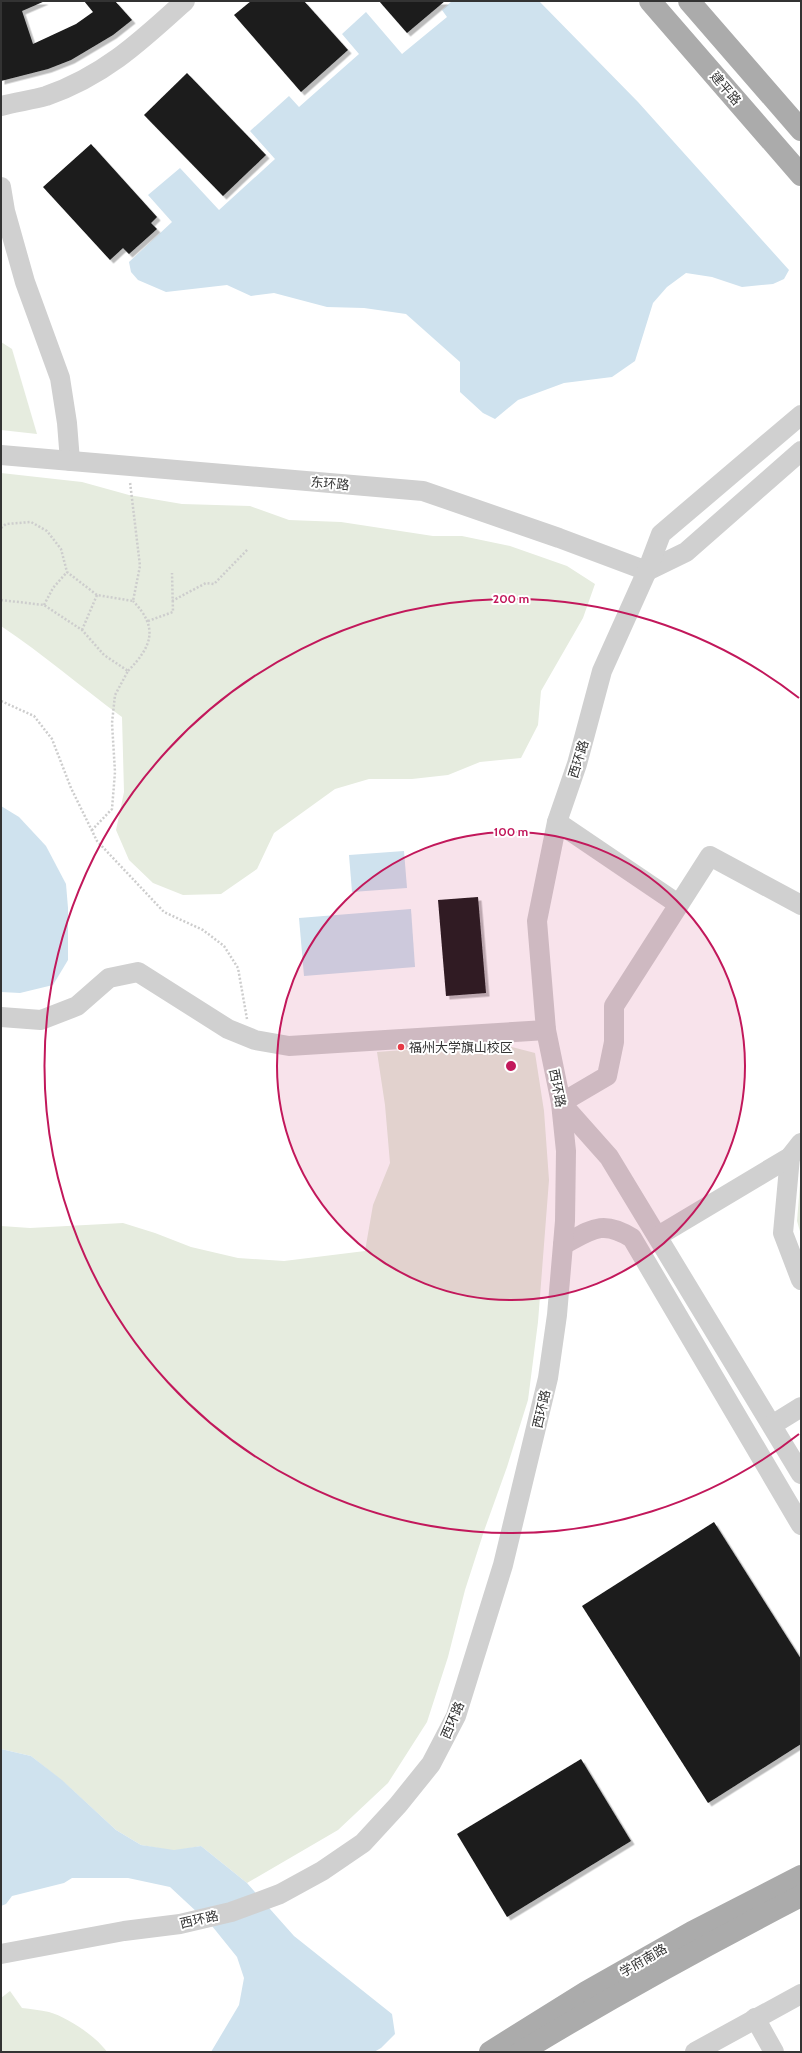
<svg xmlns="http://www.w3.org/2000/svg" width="802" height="2053" viewBox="0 0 802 2053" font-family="Cabin,'Noto Sans SC',sans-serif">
	<defs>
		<filter id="shadow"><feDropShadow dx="3.5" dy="3.5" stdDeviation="0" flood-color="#0004"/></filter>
	</defs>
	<rect width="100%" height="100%" fill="#fff"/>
	<g fill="#e6ecdf">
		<path d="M1 342 12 349 37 434 1 430Z"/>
		<path d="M1 473 82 482 129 495 182 504 250 506 289 520 341 522 433 536H462L510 546 567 566 595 584 583 618 541 691 538 725 521 758 480 762 448 775 412 779H369L335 789 274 833 257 869 221 894 183 895 153 883 129 860 116 830 124 792 122 717C81 687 43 654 1 626Z"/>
		<path d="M497 1043 535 1053 544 1111 549 1180 538 1322 528 1400 507 1467 484 1531 465 1590 448 1657 427 1722 388 1783 338 1830 247 1883 201 1846 174 1851 141 1845 116 1830 66 1784 31 1756 1 1749V1226L30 1228 123 1223 155 1233 191 1247 238 1258 284 1261 365 1251 373 1205 390 1163 385 1105 377 1052Z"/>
		<path d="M801 1172V1235L797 1221Z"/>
		<path d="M10 1991 22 2008C31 2009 40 2010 49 2012 67 2017 97 2037 107 2052H1V1998Z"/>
	</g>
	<g fill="#cfe2ee">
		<path d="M452 1H539L638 102 789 270 784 279 773 284 742 287 712 277 686 273 667 287 653 303 635 361 612 377 564 383 518 400 495 419 483 413 460 392V362L406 314 364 308 327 307 274 293 251 296 227 285 166 292 138 280 131 272 129 262 172 222 148 195 180 168 219 210 275 159 250 131 289 96 299 107 359 54 342 34 366 12 402 54 447 17 442 10Z"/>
		<path d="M1 806 19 817 46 846 66 884 68 908V960L53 985 20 993 1 992Z"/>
		<path d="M404 851 407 888 352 892 349 855Z"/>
		<path d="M411 909 415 967 304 976 299 918Z"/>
		<path d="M1 1749 31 1756 62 1780 116 1830 141 1845 174 1850 201 1846 247 1883 294 1936 392 2014 395 2034 381 2048 374 2052H211L239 2005 244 1978 237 1957 212 1926 170 1887 128 1878H72L64 1883 12 1896 6 1904 1 1906Z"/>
	</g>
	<g fill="#1a1a1a" filter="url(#shadow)">
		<path d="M1 1H45L22 11 33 44 76 24 93 12 84 1H115L132 20 113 35 71 60 48 69 1 81Z"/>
		<path d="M251 1H304L348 50 301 92 234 15Z"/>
		<path d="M379 1H445L407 33Z"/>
		<path d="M187 73 266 155 223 196 144 115Z"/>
		<path d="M91 144 157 217 151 223 157 229 129 254 123 248 110 260 43 187Z"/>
		<path d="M478 897 486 993 446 996 438 900Z"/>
		<path d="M714 1522 801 1659V1744L708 1803 582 1606Z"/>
		<path d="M581 1759 631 1841 507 1917 457 1834Z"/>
	</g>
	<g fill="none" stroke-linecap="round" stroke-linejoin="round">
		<g stroke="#cdcdcd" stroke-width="2.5" stroke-dasharray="2 2" stroke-linecap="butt">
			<path d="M1 528 6 524 31 522 47 531 61 549 67 572 97 595 133 601 140 566 130 482"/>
			<path d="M1 600 44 605 82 630 104 655 128 671 115 695 112 723 115 772 112 809 92 830"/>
			<path d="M172 601 206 583 214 584 248 549"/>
			<path d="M44 605 53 588 67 572"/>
			<path d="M148 621 173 612 172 573"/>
			<path d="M82 630 97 595"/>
			<path d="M128 671C152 646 159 628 133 601"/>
			<path d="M1 701 34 716 52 739 71 788 97 841 164 912 203 930 224 946 238 968 247 1019"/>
		</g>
		<g stroke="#d0d0d0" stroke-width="20">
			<path d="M1 106C16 102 32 100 46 96 104 76 141 41 185 1"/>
			<path d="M1 187 5 211 25 282 60 378 67 423 70 461"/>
			<path d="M1 455 423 491 559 538 647 571"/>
			<path d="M647 571 686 552 801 451"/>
			<path d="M557 822 678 904"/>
			<path d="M801 905 710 856 614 1006V1042L607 1076 561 1103 609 1157 801 1474"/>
			<path d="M1 1017 41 1020 77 1006 109 978 138 972 228 1029 255 1040 289 1046 546 1030"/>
			<path d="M790 1157 783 1233 801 1280"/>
			<path d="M658 1236 790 1157 801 1143"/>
			<path d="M563 1245C591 1230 602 1219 632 1238L801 1525"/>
			<path d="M772 1425 801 1407"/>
			<path d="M1 1954 124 1931 180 1924 231 1912 280 1894 322 1871 363 1843 398 1805 431 1764 456 1716 503 1565 548 1378 557 1315 565 1221 566 1151 561 1103 546 1030 537 921 557 822 577 764 602 671 647 571 661 534 801 415"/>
			<path d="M755 2018 774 2052"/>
			<path d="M695 2052 801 1994"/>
		</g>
		<g stroke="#ababab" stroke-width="22">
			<path d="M650 1 801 175"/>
			<path d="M689 1 801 130"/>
			<path d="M490 2052 586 1992 692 1932 801 1876"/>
			<path d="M521 2052C613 1996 706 1945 801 1896"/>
		</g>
	</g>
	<circle cx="511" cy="1066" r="234" fill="#c2185b" fill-opacity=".12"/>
	<g fill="none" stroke="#c2185b" stroke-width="2">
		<circle cx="511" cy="1066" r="234"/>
		<path d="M799 1434A467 467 0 1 1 799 698"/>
	</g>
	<circle fill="#e63946" stroke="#fff" stroke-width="1.5" cx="401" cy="1047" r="4"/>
	<g text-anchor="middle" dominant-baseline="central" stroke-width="4" stroke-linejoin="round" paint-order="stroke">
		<g font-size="13" fill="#333" stroke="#fff">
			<text transform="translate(726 88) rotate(49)">建平路</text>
			<text transform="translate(330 483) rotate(5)">东环路</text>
			<text transform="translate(578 759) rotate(-73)">西环路</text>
			<text transform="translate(558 1088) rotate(79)">西环路</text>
			<text transform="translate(541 1409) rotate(-77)">西环路</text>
			<text transform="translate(452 1720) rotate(-67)">西环路</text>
			<text transform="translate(199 1919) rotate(-13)">西环路</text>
			<text transform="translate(643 1960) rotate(-30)">学府南路</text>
		</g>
		<g font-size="13" fill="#333" stroke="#fff" text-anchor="start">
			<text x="409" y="1047">福州大学旗山校区</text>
		</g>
	</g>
	<circle cx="511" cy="1066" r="6" fill="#c2185b" stroke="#fff" stroke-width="2"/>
	<g font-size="12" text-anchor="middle" font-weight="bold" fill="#c2185b" stroke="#fff" stroke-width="4" stroke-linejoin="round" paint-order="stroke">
		<text x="511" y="603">200 m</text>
		<text x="511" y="836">100 m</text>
	</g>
	<rect width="802" height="2053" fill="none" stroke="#333333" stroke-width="4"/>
</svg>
